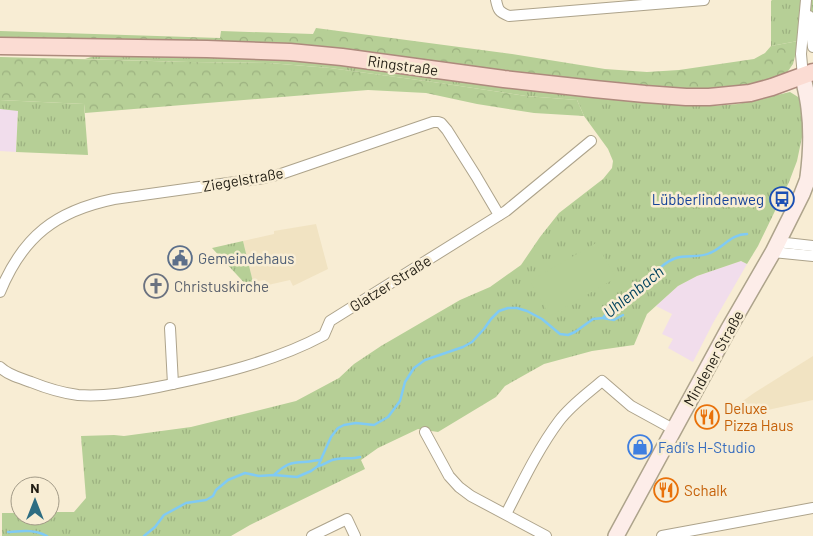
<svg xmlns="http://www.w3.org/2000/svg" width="813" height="536" viewBox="0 0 813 536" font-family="Barlow,sans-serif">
	<defs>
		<pattern id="grass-tufts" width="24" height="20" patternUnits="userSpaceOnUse" patternTransform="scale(1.25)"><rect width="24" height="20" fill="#b6cf96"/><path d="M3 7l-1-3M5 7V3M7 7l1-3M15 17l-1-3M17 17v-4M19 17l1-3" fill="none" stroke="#9cb180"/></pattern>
		<pattern id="forest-crowns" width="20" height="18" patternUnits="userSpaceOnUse" patternTransform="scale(1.25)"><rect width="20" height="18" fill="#b6cf96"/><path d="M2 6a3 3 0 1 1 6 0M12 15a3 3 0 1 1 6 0" fill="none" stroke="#9cb180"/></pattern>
	</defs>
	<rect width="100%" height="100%" fill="#f8edd4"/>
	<g fill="#f1ddec">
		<path d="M0 109 18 110 16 152 0 151Z"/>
		<path d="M741 261 747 264 713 323 693 362 668 348 673 339 662 334 672 314 656 306 678 286 697 276Z"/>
	</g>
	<g fill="#f1e3c2">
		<path d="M316 224 328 269 293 286 290 280 268 285 265 280 253 282 243 241 274 234V231Z"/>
		<path d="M813 356V400L740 416 729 411 754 393Z"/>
	</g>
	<g fill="url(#grass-tufts)">
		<path d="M772 0H813V40L798 41 771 46V1Z"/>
		<path d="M100 54 291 58 659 103 712 106 738 104 790 92 803 100 805 123 797 161 789 182 758 246 747 264 741 261 697 276 678 286 647 314 634 345 592 351 544 364 505 386 496 397 438 432 418 429 378 448 361 460 365 469 250 525 231 536H2V513H20V516H50V512H74L86 498 81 436 114 435 124 436 191 427 296 401 339 378 354 364 381 346 460 300 490 287 521 265 540 237 559 213 603 179 612 168 613 161 608 149 584 116 577 100 526 96 433 82 330 68 269 63 189 62 85 59Z"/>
		<path d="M0 100 84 104 88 155 16 152 18 111 0 109Z"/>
		<path d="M243 241 253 282 254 288 250 289 212 248Z"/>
	</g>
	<g fill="url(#forest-crowns)">
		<path d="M316 28 512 54 605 69 647 72 679 70 754 59 765 53 771 46 798 41 797 49 793 64 786 74 763 82 739 87 701 90 649 88 495 71 0 39V31L220 38 221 31 313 34Z"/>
		<path d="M0 57 189 62 269 63 330 68 433 82 526 96 577 100 584 116 534 113 477 104 426 93 368 90 85 113 84 104 0 100Z"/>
	</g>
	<path fill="#b6cf96" d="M596 243 616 278 550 316 530 281Z"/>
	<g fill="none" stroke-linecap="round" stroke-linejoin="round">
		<g stroke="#80caf4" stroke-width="2.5">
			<path d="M603 318 614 320 623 315"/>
			<path d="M318 466C324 465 325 463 330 461 340 456 350 460 360 457"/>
			<path d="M275 474C285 465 290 462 304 462 310 462 315 460 321 460"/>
			<path d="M8 532C22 531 34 529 47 536"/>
			<path d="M144 536 155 527 164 515 186 503 206 500 213 496 216 490 228 480 245 473 259 476 274 475 297 477 311 471 318 466 331 437 338 428 344 425 356 423 374 425 388 417 400 401 405 382 414 368 425 360 463 347 472 342 484 329 491 319 499 311 508 308H517L527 311 542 319 560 334 568 335 575 332 593 319 603 318C608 311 614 304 622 299 627 296 633 294 638 290 650 279 661 263 676 258 687 255 700 258 710 253 724 247 731 234 747 234"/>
		</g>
		<g stroke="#ada38b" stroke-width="12">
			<g id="street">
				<path d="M496 0C498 10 499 12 509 16L704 0"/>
				<path d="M809 16 813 47"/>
				<path d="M803 77 801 54 806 0"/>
				<path d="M777 242 813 246"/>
				<path d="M773 252 813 256"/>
				<path d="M0 292C23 236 56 211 114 199L264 178 281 174 433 122H438L441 123 447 130 476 176 499 215"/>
				<path d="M170 328 173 384"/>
				<path d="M0 367C8 375 20 378 31 382 46 388 62 393 78 395 105 397 132 392 158 387 213 376 274 362 324 335L330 321 506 211 591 141"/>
				<path d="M425 432 449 476 459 487 471 496 546 536"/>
				<path d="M506 514C522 483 538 449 559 421 571 405 587 394 602 381L631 406 673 429"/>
				<path d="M312 536 347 519 355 536"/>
				<path d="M662 536 813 508"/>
			</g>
		</g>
		<g stroke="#ada38b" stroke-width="18">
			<g id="secondary">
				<path d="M803 77C805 87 808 98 809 108 812 131 811 154 808 177"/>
				<path d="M616 536 728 330 773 252 802 194 813 166"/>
			</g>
		</g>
		<g stroke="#ad8a7d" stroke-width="19">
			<path id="primary" d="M0 46 207 49 290 52 342 57 504 79 594 89 645 94 686 97H709L750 93 772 87 813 72"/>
		</g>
		<use href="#street" stroke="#fff" stroke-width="10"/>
		<use href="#secondary" stroke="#fdede9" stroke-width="15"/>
		<use href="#primary" stroke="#fbdcd3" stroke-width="16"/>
	</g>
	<defs>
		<g id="bus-ring" transform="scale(1.25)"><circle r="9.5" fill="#f8edd4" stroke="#1a4fb4" stroke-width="1.5"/><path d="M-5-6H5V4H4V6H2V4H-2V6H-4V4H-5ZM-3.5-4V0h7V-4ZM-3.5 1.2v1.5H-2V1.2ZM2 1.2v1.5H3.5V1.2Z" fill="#1a4fb4"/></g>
		<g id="civic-ring" transform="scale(1.25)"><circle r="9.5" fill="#f8edd4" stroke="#5c6f8a" stroke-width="1.5"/><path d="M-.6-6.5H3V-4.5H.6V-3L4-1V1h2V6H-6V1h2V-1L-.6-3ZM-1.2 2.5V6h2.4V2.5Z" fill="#5c6f8a"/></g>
		<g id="church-ring" transform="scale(1.25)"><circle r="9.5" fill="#f8edd4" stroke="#6b7280" stroke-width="1.5"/><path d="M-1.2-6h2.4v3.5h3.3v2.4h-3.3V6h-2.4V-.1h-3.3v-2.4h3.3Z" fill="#6b7280"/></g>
		<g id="restaurant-ring" transform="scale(1.25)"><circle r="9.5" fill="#f8edd4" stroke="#e8710a" stroke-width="1.5"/><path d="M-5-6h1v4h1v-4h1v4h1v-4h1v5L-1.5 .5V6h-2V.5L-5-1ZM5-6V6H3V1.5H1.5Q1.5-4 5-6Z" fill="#e8710a"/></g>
		<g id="shop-ring" transform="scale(1.25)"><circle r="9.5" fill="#f8edd4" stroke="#3f7fe0" stroke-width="1.5"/><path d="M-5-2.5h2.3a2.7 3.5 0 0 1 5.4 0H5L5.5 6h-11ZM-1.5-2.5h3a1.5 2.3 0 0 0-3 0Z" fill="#3f7fe0"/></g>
	</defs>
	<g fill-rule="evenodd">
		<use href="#bus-ring" x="782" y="199"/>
		<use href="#civic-ring" x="180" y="258"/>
		<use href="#church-ring" x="156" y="286"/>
		<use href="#restaurant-ring" x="707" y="417"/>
		<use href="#shop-ring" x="640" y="447"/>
		<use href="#restaurant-ring" x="666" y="490"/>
	</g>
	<g text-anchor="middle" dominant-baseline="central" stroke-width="5" stroke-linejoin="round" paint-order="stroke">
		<g font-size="15" fill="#211d13" stroke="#f8edd4">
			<text transform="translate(403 65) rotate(8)">Ringstraße</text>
			<text transform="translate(243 179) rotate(-10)">Ziegelstraße</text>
			<text transform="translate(390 283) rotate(-32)">Glatzer Straße</text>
			<text transform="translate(713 358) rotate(-61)">Mindener Straße</text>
		</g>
		<g font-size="15" fill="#164399" stroke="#f8edd4" text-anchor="end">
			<text x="764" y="199">Lübberlindenweg</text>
		</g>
		<g font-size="15" fill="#4e5e75" stroke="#f8edd4" text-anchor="start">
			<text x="198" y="258">Gemeindehaus</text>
		</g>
		<g font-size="15" fill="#5b616d" stroke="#f8edd4" text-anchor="start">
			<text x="174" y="286">Christuskirche</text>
		</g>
		<g font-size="15" fill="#c56008" stroke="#f8edd4" text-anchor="start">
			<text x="724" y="408">Deluxe<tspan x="724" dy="17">Pizza Haus</tspan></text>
			<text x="684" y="490">Schalk</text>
		</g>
		<g font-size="15" fill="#366cbe" stroke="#f8edd4" text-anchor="start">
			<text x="658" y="447">Fadi's H-Studio</text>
		</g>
		<g font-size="16" font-style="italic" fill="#02435f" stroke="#f8edd4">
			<text transform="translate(633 291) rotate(-39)">Uhlenbach</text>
		</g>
	</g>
	<g transform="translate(35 501)"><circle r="24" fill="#f8edd4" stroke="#a29a87"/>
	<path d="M0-4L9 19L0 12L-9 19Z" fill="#2e6d82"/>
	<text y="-8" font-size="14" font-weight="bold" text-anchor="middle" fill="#211d13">N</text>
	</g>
</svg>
